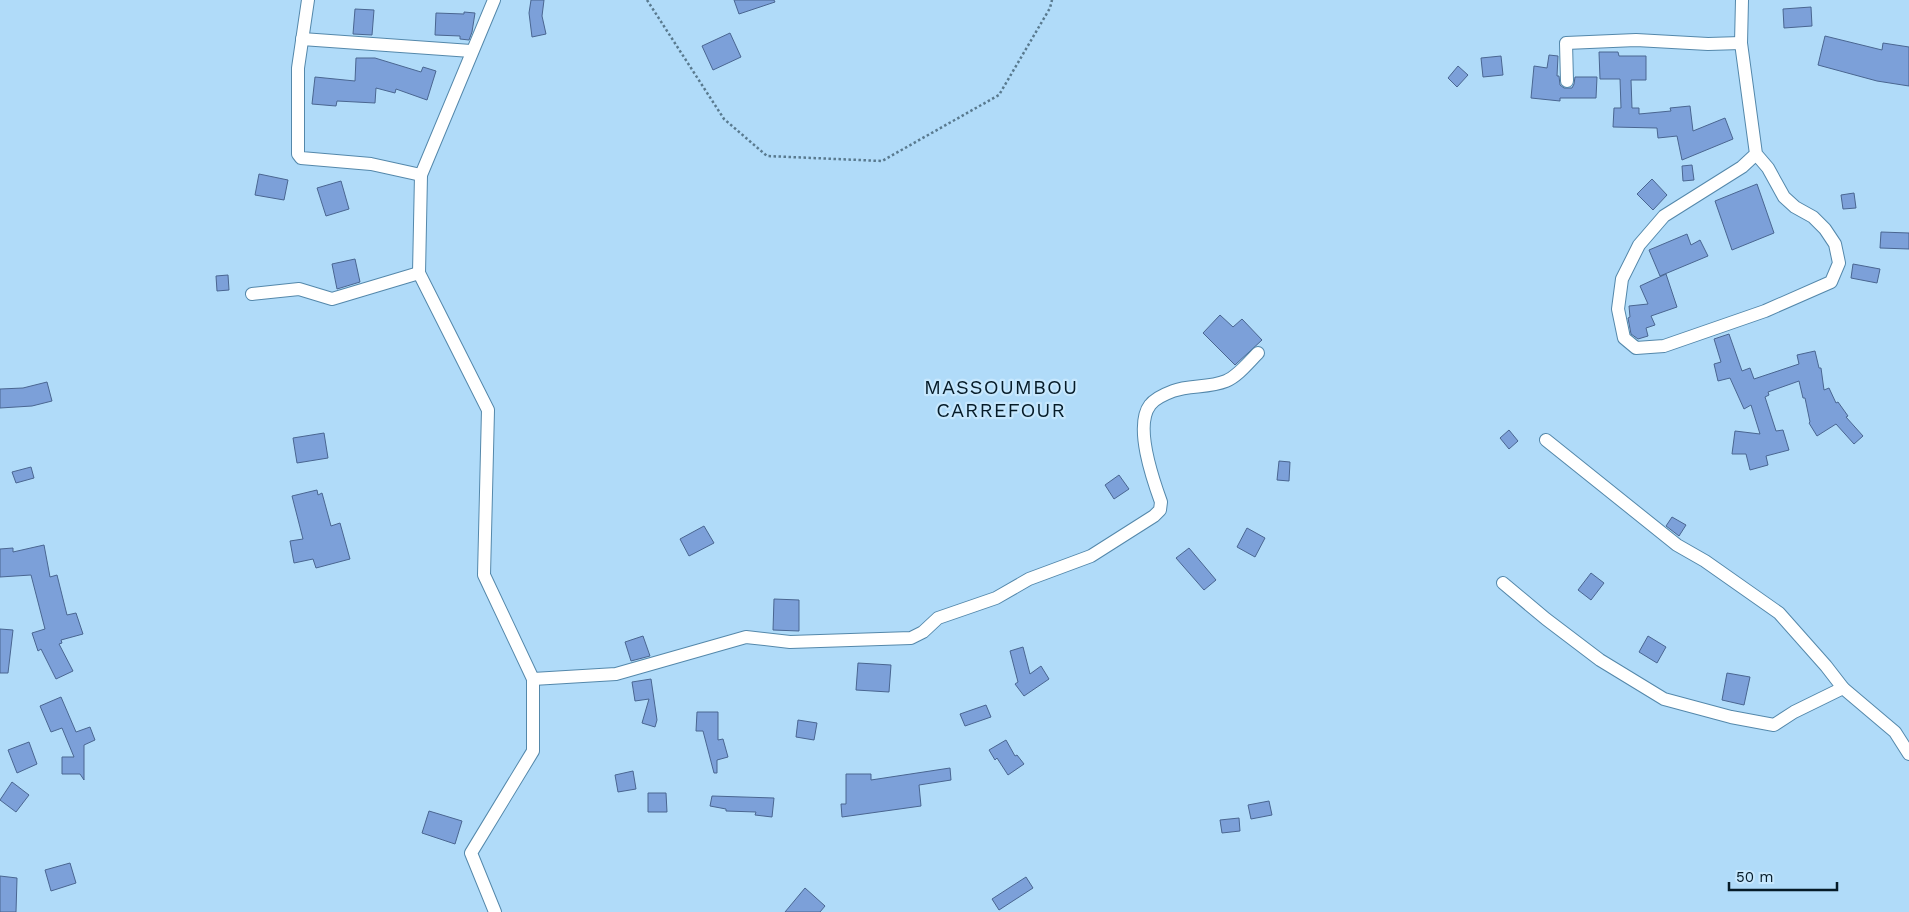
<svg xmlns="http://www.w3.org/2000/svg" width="1909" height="912" viewBox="0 0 1909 912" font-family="'Work Sans',sans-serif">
	<rect width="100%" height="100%" fill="#b0dbf9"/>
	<g fill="#7ca0d9" stroke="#4a6691">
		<path d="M531 0H544L542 16 546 34 532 37 529 13Z"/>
		<path d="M734 0H774L775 2 739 14Z"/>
		<path d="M1811 7 1812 26 1784 28 1783 9Z"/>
		<path d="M355 9 374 10 372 35 353 34Z"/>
		<path d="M464 12 475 13 472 32 469 40 460 39V36L435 35 436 13 464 14Z"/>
		<path d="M730 33 741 57 713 70 702 46Z"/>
		<path d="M1825 36 1882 50 1883 43 1909 47V86L1877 81 1818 65Z"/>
		<path d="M1599 52H1618L1619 56H1646V80H1631L1632 108H1639V114L1671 111 1670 108 1690 106 1693 131 1725 118 1733 139 1682 160 1677 136 1658 138 1657 128 1613 127 1614 108H1621L1620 79H1600Z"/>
		<path d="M1549 55 1558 56 1557 76H1559L1560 85 1564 88H1572L1574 84 1575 77H1597L1596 98H1560V101L1531 98 1534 66 1547 68Z"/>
		<path d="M1501 56 1503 75 1483 77 1481 58Z"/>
		<path d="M356 58H375L421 72 423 67 436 71 427 100 396 89 395 93 376 88 375 103 337 101 336 106 312 104 315 77 355 81Z"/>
		<path d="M1458 66 1468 75 1457 87 1448 78Z"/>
		<path d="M1692 165 1694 180 1683 181 1682 166Z"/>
		<path d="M259 174 288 180 284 200 255 195Z"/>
		<path d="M1652 179 1667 195 1653 210 1637 194Z"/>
		<path d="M341 181 349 209 326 216 317 188Z"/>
		<path d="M1757 184 1774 233 1732 250 1715 201Z"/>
		<path d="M1854 193 1856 208 1843 209 1841 195Z"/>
		<path d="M1881 232 1909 233V249L1880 248Z"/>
		<path d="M1687 234 1691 245 1700 240 1708 256 1660 276 1649 250Z"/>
		<path d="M355 259 360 282 337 289 332 264Z"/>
		<path d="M1853 264 1880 269 1877 283 1851 278Z"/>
		<path d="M1666 274 1677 307 1651 316 1655 325 1646 328 1648 336 1638 339 1631 334 1628 318 1630 317 1629 306 1648 304 1640 286Z"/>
		<path d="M228 275 229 290 217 291 216 276Z"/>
		<path d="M1220 315 1233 327 1242 319 1262 340 1235 365 1203 333Z"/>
		<path d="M1729 334 1742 371 1750 368 1754 379 1799 364 1797 355 1815 351 1819 368H1821L1824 390 1829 388 1836 403 1838 402 1848 416 1846 417 1863 436 1854 444 1836 424 1817 436 1809 423 1810 422 1805 398H1803L1799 381 1768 392 1769 395 1765 397 1776 431 1783 430 1789 450 1766 456 1768 465 1750 470 1746 454H1732L1735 431 1760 434 1751 405 1744 409 1730 378 1718 381 1714 364 1721 362 1714 339Z"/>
		<path d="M47 382 52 401 32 406 0 408V389L23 388Z"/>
		<path d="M1509 430 1518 441 1509 449 1500 438Z"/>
		<path d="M324 433 328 458 297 463 293 438Z"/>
		<path d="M1279 461 1290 462 1289 481 1277 480Z"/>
		<path d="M31 467 34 478 16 483 12 472Z"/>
		<path d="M1119 475 1129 489 1114 499 1105 485Z"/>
		<path d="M317 490 318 495 322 493 331 526 340 523 350 559 316 568 313 559 294 563 290 541 303 539 292 496Z"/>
		<path d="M1672 517 1686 525 1679 536 1666 526Z"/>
		<path d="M704 526 714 543 689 556 680 539Z"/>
		<path d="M1247 528 1265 538 1255 557 1237 547Z"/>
		<path d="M44 545 50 577 57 575 67 615 76 613 83 634 61 640 62 643 59 644 73 671 56 679 41 649 38 651 32 633 45 629 31 575 0 577V549L13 548V552Z"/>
		<path d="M1189 548 1216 580 1204 590 1176 558Z"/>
		<path d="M1591 573 1604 583 1591 600 1578 590Z"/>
		<path d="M774 599 799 600V631L773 630Z"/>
		<path d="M0 629 13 630 8 673H0Z"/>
		<path d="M643 636 650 656 631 661 625 642Z"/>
		<path d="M1648 636 1666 647 1657 663 1639 652Z"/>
		<path d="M1023 647 1030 674 1041 666 1049 679 1024 696 1015 684 1018 682 1010 651Z"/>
		<path d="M858 663 891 665 889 692 856 690Z"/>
		<path d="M1727 673 1750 677 1744 705 1722 700Z"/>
		<path d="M651 679 657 720 655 727 642 723 649 699 635 701 632 682Z"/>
		<path d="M61 697 76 732 90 727 95 740 84 745V780L80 774H62V757H74L62 728 51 732 40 706Z"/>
		<path d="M986 705 991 717 965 726 960 714Z"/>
		<path d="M697 712H718V740L723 739 728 757 717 760V773H714L703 731H696Z"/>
		<path d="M798 720 817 723 814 740 796 737Z"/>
		<path d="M1006 740 1015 756 1017 755 1024 764 1008 775 997 758 995 760 989 750Z"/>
		<path d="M29 742 37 764 17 773 8 750Z"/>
		<path d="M950 768 951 780 919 785 921 806 842 817 841 804H846V774H871V780Z"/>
		<path d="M633 771 636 789 618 792 615 775Z"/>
		<path d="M12 782 29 795 16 812 0 800Z"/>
		<path d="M648 793H666L667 812H648Z"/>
		<path d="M712 796 774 798 772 817 755 815 756 812 726 811V809L710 806Z"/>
		<path d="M1269 801 1272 815 1251 819 1248 805Z"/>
		<path d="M429 811 462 821 455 844 422 833Z"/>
		<path d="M1239 818 1240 831 1222 833 1220 820Z"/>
		<path d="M70 863 76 883 51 891 45 870Z"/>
		<path d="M0 876 17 878 16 912H0Z"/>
		<path d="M1026 877 1033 888 999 910 992 899Z"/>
		<path d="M805 888 825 906 820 912H785Z"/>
	</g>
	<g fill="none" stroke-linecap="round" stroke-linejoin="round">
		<g stroke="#5488ab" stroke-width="14">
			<g id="minor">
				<path d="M308 0 298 68V154L301 158 371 164 421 175"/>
				<path d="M494 0 421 175 419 273 488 410 484 575 533 679V751L471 853 495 912"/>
				<path d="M1742 0 1741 43 1756 154 1768 168 1784 197 1795 207 1813 217 1825 229 1835 244 1839 263 1831 282 1765 311 1664 346 1636 348 1624 338 1618 309 1622 279 1639 245 1664 216 1742 167 1756 154"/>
				<path d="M302 39 471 51"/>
				<path d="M1567 81 1566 43 1636 40 1708 44 1741 43"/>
				<path d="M252 294 299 289 332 299 419 273"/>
				<path d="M1546 440 1677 545 1705 561 1779 613 1826 666 1843 688 1895 732 1909 754"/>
				<path d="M1503 583 1546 619 1600 660 1664 699 1731 717 1774 725 1794 712 1843 688"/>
				<path d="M533 679 616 674 746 637 790 642 911 638 923 632 938 618 996 598 1029 579 1091 556 1154 516 1160 510 1161 502C1153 480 1134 426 1150 405 1155 398 1165 394 1173 391 1189 385 1209 388 1226 381 1238 376 1248 363 1258 353"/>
			</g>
		</g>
		<path stroke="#597a8f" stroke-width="2.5" stroke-dasharray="2.5 2.5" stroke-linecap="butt" d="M647 0 724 119 767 156 882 161 999 95 1050 8 1052 0"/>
		<use href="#minor" stroke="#fff" stroke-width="12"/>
	</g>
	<g text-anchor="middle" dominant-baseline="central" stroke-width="4.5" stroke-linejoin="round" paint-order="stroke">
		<g font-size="20" letter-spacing="1" fill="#051b28" stroke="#c6e7fd">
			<text x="1001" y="387">MASSOUMBOU<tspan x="1001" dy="23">CARREFOUR</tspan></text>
		</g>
	</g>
	<path d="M1729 882v8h108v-8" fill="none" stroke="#051b28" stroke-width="2.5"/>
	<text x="1736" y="882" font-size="15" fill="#051b28" stroke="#c6e7fd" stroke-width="4" paint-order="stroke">50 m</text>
</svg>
